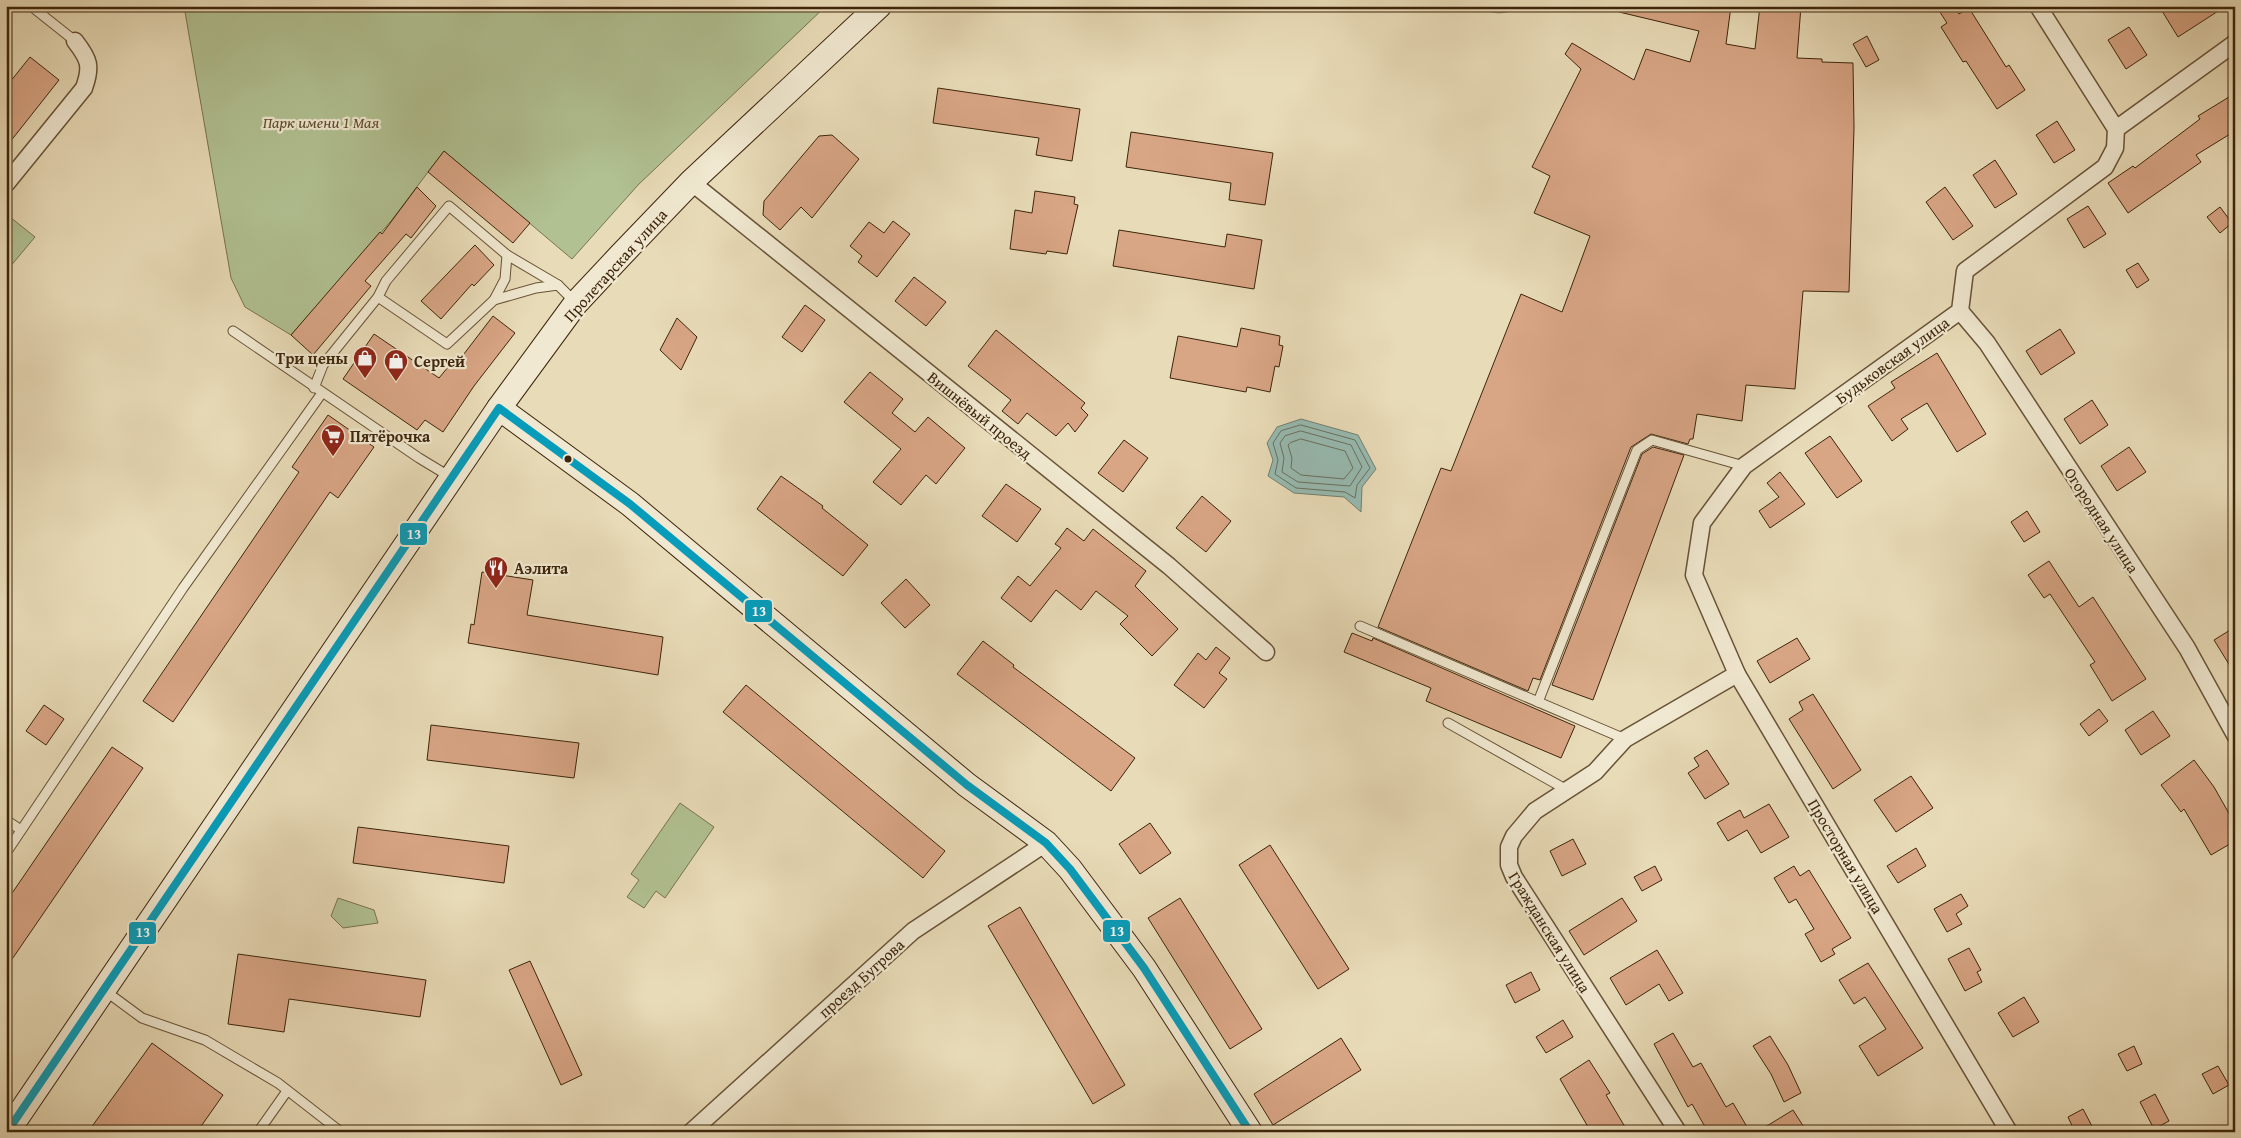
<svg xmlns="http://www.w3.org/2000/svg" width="2241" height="1138" viewBox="0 0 2241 1138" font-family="'Gentium Book Plus',serif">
	<rect width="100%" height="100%" fill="#e8dbb7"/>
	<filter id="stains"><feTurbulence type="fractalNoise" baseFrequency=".004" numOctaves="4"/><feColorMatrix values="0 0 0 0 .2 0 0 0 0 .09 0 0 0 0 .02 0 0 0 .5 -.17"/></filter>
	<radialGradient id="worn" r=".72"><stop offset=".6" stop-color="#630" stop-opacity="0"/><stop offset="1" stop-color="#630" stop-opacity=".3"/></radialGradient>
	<g fill="#b1c192" stroke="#77734e">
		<path d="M184 6H826L638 185 572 259 444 151 391 221 291 335 245 307 231 278Z"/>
		<path d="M1477 6H1522C1505 15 1494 15 1477 6Z"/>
		<path d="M10 217 35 237 9 268 6 266V222Z"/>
		<path d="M680 803 714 827 665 898 656 891 644 908 627 897 639 880 631 874Z"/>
		<path d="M338 898 374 910 378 923 343 928 331 916Z"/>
	</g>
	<path fill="#97bbb2" stroke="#737f6f" d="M1301 419 1358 435 1376 469 1362 487 1361 512 1344 497 1294 493 1268 476 1273 460 1267 443 1277 427Z"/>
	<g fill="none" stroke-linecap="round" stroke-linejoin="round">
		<g stroke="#6a705e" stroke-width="1">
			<path d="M1301 425 1355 440 1370 468 1357 485 1355 498 1345 492 1296 488 1275 474 1278 460 1273 443 1281 431Z"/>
			<path d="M1301 431 1351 445 1362 467 1350 486 1298 482 1282 472 1284 458 1280 443 1285 436Z"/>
			<path d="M1301 439 1345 451 1353 468 1344 479 1301 475 1291 468 1292 458 1288 445 1290 443Z"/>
		</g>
	</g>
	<g fill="#d8a585" stroke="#3d250b">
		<path d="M1620 6H1731L1726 44 1755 49 1760 6H1801L1797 58 1822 59V62L1853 63 1854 128 1849 292 1803 291 1795 389 1746 385 1742 421 1697 414 1693 439H1690L1688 444 1651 434 1631 447 1540 680 1533 678 1528 691 1378 627 1441 468 1451 471 1521 294 1562 312 1590 236 1534 213 1550 176 1532 167 1581 69 1565 54 1572 43 1634 80 1646 49 1690 62 1699 31 1619 12Z"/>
		<path d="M1936 6H1954L1959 14 1969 8 2006 67 2009 65 2025 90 1997 109 1966 61 1963 62 1941 27 1947 23Z"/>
		<path d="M2159 6H2226L2178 37Z"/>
		<path d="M2129 27 2147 55 2126 69 2108 40Z"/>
		<path d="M1867 36 1879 60 1866 67 1853 44Z"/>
		<path d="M30 57 59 80 6 147V87Z"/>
		<path d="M938 88 1080 109 1072 161 1036 155 1039 138 933 123Z"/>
		<path d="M2229 97 2235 106V131L2196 155 2201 162 2128 213 2108 183 2133 166 2135 168 2200 119 2198 116Z"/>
		<path d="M2057 121 2075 150 2054 163 2036 135Z"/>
		<path d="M1131 132 1273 153 1265 205 1229 200 1231 183 1126 167Z"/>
		<path d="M832 135 859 159 812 218 801 207 780 230 763 215 764 201 819 136Z"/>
		<path d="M444 151 530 223 513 243 428 172Z"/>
		<path d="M1995 160 2017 194 1995 208 1973 175Z"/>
		<path d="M417 187 436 206 411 238 406 234 365 281 371 286 313 355 291 335 380 232 382 234Z"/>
		<path d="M1945 187 1973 226 1953 240 1926 202Z"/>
		<path d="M1035 191 1075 197 1074 204 1078 205 1067 254 1047 251 1046 254 1010 249 1015 210 1032 213Z"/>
		<path d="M2088 206 2106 234 2084 248 2067 219Z"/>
		<path d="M2220 207 2232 223 2220 233 2207 217Z"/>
		<path d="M893 221 910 234 877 277 858 262 862 256 850 246 869 222 884 233Z"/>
		<path d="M1119 230 1225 247 1227 234 1262 240 1254 289 1113 266Z"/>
		<path d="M475 245 494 265 474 286 472 284 441 319 421 301Z"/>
		<path d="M2138 263 2149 280 2137 288 2126 270Z"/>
		<path d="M914 277 946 302 926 326 895 301Z"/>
		<path d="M805 305 825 320 802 352 782 337Z"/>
		<path d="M493 316 515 333 474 386 443 432 425 420 417 430 343 379 374 334 439 378 453 361 457 363Z"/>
		<path d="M677 318 697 337 681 370 660 350Z"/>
		<path d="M1241 328 1280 336 1279 345 1283 346 1279 367 1275 366 1270 392 1247 387 1246 392 1170 378 1178 336 1237 347Z"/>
		<path d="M2060 329 2075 353 2041 375 2026 351Z"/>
		<path d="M996 330 1085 403 1081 408 1088 415 1075 432 1068 423 1056 436 1027 413 1018 424 1002 411 1011 400 968 366Z"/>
		<path d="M1937 353 1986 434 1957 452 1927 403 1901 419 1908 429 1892 441 1868 406 1895 388 1891 382Z"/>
		<path d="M870 372 903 399 892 413 915 432 928 417 965 448 936 484 926 475 901 505 873 482 901 449 844 402Z"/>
		<path d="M2092 400 2108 425 2080 444 2064 419Z"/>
		<path d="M328 415 374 447 338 498 330 492 173 722 143 701 299 472 292 467Z"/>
		<path d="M1830 436 1862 481 1837 498 1805 453Z"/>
		<path d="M1124 440 1148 458 1123 492 1098 473Z"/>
		<path d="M1653 447 1684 455 1593 700 1552 685 1642 454Z"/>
		<path d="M2129 447 2146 472 2117 491 2101 466Z"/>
		<path d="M1780 472 1805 504 1770 528 1759 511 1779 497 1767 483Z"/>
		<path d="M781 476 823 506 822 508 868 545 843 576 757 509Z"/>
		<path d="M1006 484 1041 509 1017 542 982 516Z"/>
		<path d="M1202 496 1231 521 1206 552 1176 528Z"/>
		<path d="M2027 511 2040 532 2024 542 2011 522Z"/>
		<path d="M1067 528 1084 541 1093 529 1146 571 1135 586 1178 629 1152 656 1120 624 1128 616 1096 591 1081 610 1056 590 1031 622 1001 598 1018 576 1030 586 1061 548 1055 544Z"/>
		<path d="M2049 561 2079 607 2093 597 2146 679 2112 701 2090 665 2095 662 2050 594 2044 598 2028 575Z"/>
		<path d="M482 572 533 580 527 615 663 637 658 675 468 643 471 624 474 625Z"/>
		<path d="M906 579 930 605 905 628 881 603Z"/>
		<path d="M2235 627V674L2214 640Z"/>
		<path d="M1352 633 1372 641 1373 638 1575 726 1561 758 1426 701 1431 688 1344 652Z"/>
		<path d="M1797 638 1810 659 1770 683 1757 661Z"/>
		<path d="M983 641 1014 665 1013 667 1135 758 1111 791 957 674Z"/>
		<path d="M1216 647 1230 658 1219 673 1227 679 1204 708 1174 685 1198 653 1206 660Z"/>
		<path d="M746 685 945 851 923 878 723 712Z"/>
		<path d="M1813 694 1861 770 1833 789 1789 719 1803 710 1799 702Z"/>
		<path d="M44 705 64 719 46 745 26 731Z"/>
		<path d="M2099 709 2108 721 2089 736 2080 724Z"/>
		<path d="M2153 711 2170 736 2141 755 2125 730Z"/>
		<path d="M431 725 579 743 574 778 427 760Z"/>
		<path d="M112 747 143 768 6 968V902Z"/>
		<path d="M1707 750 1729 784 1705 799 1688 773 1699 766 1694 758Z"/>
		<path d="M2194 760 2214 787 2235 824V841L2211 855 2184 809 2181 812 2161 785Z"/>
		<path d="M1911 776 1933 808 1896 832 1874 800Z"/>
		<path d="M1769 804 1789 837 1761 853 1747 830 1728 841 1717 823 1740 810 1744 818Z"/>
		<path d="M1150 823 1171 853 1140 874 1119 844Z"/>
		<path d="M358 827 509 846 504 883 353 863Z"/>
		<path d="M1573 839 1586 864 1562 876 1550 851Z"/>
		<path d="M1270 845 1349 969 1318 989 1239 865Z"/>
		<path d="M1916 848 1926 866 1898 883 1887 866Z"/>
		<path d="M1655 866 1662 880 1642 891 1634 877Z"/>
		<path d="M1794 866 1800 876 1809 870 1851 938 1832 949 1835 954 1821 962 1805 934 1814 929 1796 899 1789 903 1774 878Z"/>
		<path d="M1961 894 1968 906 1956 914 1962 924 1947 932 1934 909Z"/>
		<path d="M1180 898 1262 1029 1230 1049 1148 918Z"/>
		<path d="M1622 898 1637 921 1584 955 1569 931Z"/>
		<path d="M1020 907 1125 1085 1093 1104 988 926Z"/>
		<path d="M1969 948 1981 970 1977 972 1982 982 1965 991 1948 959Z"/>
		<path d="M1657 950 1683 993 1669 1001 1659 984 1626 1005 1610 978Z"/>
		<path d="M238 954 426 980 420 1017 289 999 284 1032 228 1024Z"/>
		<path d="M530 961 582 1075 561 1085 509 970Z"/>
		<path d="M1868 963 1923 1048 1878 1076 1859 1046 1886 1029 1865 997 1854 1004 1839 980Z"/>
		<path d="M1531 972 1540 990 1515 1003 1506 985Z"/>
		<path d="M2024 997 2039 1022 2013 1037 1998 1013Z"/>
		<path d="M1563 1020 1573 1037 1546 1053 1536 1037Z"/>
		<path d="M1673 1033 1693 1067 1701 1063 1726 1107 1733 1103 1750 1132H1708L1692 1104 1688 1107 1654 1044Z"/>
		<path d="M1770 1036 1788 1065 1801 1093 1784 1102 1771 1074 1753 1046Z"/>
		<path d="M1341 1038 1361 1070 1273 1125 1254 1094Z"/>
		<path d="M152 1043 223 1095 197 1132H88Z"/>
		<path d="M2134 1046 2142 1064 2127 1071 2118 1054Z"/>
		<path d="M1589 1060 1610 1093 1606 1095 1628 1132H1591L1560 1079Z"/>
		<path d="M2218 1066 2229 1085 2213 1094 2202 1074Z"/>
		<path d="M2155 1094 2169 1121 2154 1129 2140 1102Z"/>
		<path d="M2083 1109 2095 1132H2075L2068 1117Z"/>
		<path d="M1793 1110 1807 1132H1757Z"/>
	</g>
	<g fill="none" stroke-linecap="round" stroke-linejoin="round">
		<g stroke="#685236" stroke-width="11">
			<g id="lane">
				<path d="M31 6 75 41"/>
				<path d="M507 255 558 285 576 303"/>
				<path d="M378 297 447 344 494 300 536 288 558 285"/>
				<path d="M233 331 419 458 452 478"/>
				<path d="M314 388 323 365 378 297 386 281 449 206 507 255 505 279 494 300"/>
				<path d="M1360 626 1625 739"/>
				<path d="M1538 702 1637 450 1652 440 1744 466"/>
				<path d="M1448 723 1567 790"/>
				<path d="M6 820 21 830"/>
				<path d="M6 853 183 588 322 393"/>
				<path d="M104 990 142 1018 205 1040 278 1083 341 1132"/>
				<path d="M258 1132 287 1091"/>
			</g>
		</g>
		<g stroke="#685236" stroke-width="19">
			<g id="street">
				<path d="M2038 6 2116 129"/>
				<path d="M691 182 1169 566 1266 652"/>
				<path d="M6 184 84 88C92 66 89 59 75 41"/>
				<path d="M1960 311 1987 343 2187 648 2235 735"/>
				<path d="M691 1132 913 931 1046 843"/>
				<path d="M1678 1132 1514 877 1509 865V847L1514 836 1535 811 1595 772 1625 739 1737 674"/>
				<path d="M2009 1132 1737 674 1694 575 1702 523 1744 466 1960 311 1965 271 2105 167 2115 148 2116 129 2235 43"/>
			</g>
		</g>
		<g stroke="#3d250b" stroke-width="26">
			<g id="secondary">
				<path d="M499 408 630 504 967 785 1046 843 1070 869 1144 968 1250 1132"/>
				<path d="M7 1132 499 408 576 303 620 256 691 182 879 6"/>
			</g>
		</g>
		<use href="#lane" stroke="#f0e8d0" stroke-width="9"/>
		<use href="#street" stroke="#f0e8d0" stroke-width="16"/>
		<use href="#secondary" stroke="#f0e8d0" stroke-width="24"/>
		<g stroke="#f0e8d0" stroke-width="11">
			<path id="bus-1" d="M7 1132 499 408 630 504 967 785 1046 843 1070 869 1144 968 1250 1132"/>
		</g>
		<use href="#bus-1" stroke="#069cba" stroke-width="8"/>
	</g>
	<defs>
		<g id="shop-pin" transform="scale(1.25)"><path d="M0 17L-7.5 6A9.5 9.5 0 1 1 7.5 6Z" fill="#8f2418" stroke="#f0e8d0"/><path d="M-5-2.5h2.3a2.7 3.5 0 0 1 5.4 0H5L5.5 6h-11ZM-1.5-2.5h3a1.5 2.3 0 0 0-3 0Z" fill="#fff"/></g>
		<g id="supermarket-pin" transform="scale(1.25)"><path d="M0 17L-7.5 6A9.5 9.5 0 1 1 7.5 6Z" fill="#8f2418" stroke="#f0e8d0"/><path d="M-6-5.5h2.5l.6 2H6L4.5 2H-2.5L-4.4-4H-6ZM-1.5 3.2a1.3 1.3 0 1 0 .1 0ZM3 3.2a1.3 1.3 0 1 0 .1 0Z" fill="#fff"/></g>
		<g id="restaurant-pin" transform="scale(1.25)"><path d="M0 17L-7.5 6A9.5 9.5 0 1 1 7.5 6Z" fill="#8f2418" stroke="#f0e8d0"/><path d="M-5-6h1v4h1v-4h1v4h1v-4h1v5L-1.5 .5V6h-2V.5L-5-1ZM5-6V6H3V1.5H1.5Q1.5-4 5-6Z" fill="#fff"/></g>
	</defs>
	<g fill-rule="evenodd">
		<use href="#shop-pin" x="365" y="358"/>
		<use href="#shop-pin" x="396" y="361"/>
		<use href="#supermarket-pin" x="333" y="436"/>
		<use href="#restaurant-pin" x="496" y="568"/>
	</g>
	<circle fill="#3d250b" stroke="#f0e8d0" stroke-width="2" cx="568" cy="459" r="4.5"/>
	<g text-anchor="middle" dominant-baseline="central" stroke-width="4.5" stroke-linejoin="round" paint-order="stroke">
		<g font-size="16" font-style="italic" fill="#5a4c2d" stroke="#f0e8d0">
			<text x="321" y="122">Парк имени 1 Мая</text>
		</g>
		<g font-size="16" fill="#3d250b" stroke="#f0e8d0">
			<text transform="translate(615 265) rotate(-48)">Пролетарская улица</text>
			<text transform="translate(1892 360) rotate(-36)">Будьковская улица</text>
			<text transform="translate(980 415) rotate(39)">Вишнёвый проезд</text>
			<text transform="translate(2102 520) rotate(57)">Огородная улица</text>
			<text transform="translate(1846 856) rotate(59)">Просторная улица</text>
			<text transform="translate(1550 932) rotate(58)">Гражданская улица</text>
			<text transform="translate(861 978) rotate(-42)">проезд Бугрова</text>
		</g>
		<g font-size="16" font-weight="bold" fill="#3d250b" stroke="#f0e8d0" text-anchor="start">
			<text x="348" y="358" text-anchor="end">Три цены</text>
			<text x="414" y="361">Сергей</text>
			<text x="350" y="436">Пятёрочка</text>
			<text x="514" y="568">Аэлита</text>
		</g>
	</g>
	<g stroke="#f0e8d0" stroke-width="2">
		<rect x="399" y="522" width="29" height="24" rx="5" fill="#069cba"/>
		<rect x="744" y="599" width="29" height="24" rx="5" fill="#069cba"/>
		<rect x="1102" y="919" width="29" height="24" rx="5" fill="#069cba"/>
		<rect x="128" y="921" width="29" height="24" rx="5" fill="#069cba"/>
	</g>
	<g font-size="14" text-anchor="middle" font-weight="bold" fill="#fff">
		<text x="414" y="539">13</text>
		<text x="759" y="616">13</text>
		<text x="1117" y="936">13</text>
		<text x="143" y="937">13</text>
	</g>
	<rect width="2241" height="1138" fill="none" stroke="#e8dbb7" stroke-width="25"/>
	<rect x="8" y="8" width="2226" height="1123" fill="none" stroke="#3d250b" stroke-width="2.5"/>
	<rect x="12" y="12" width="2216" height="1113" fill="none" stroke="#3d250b"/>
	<rect width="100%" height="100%" filter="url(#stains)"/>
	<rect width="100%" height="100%" fill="url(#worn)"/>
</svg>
